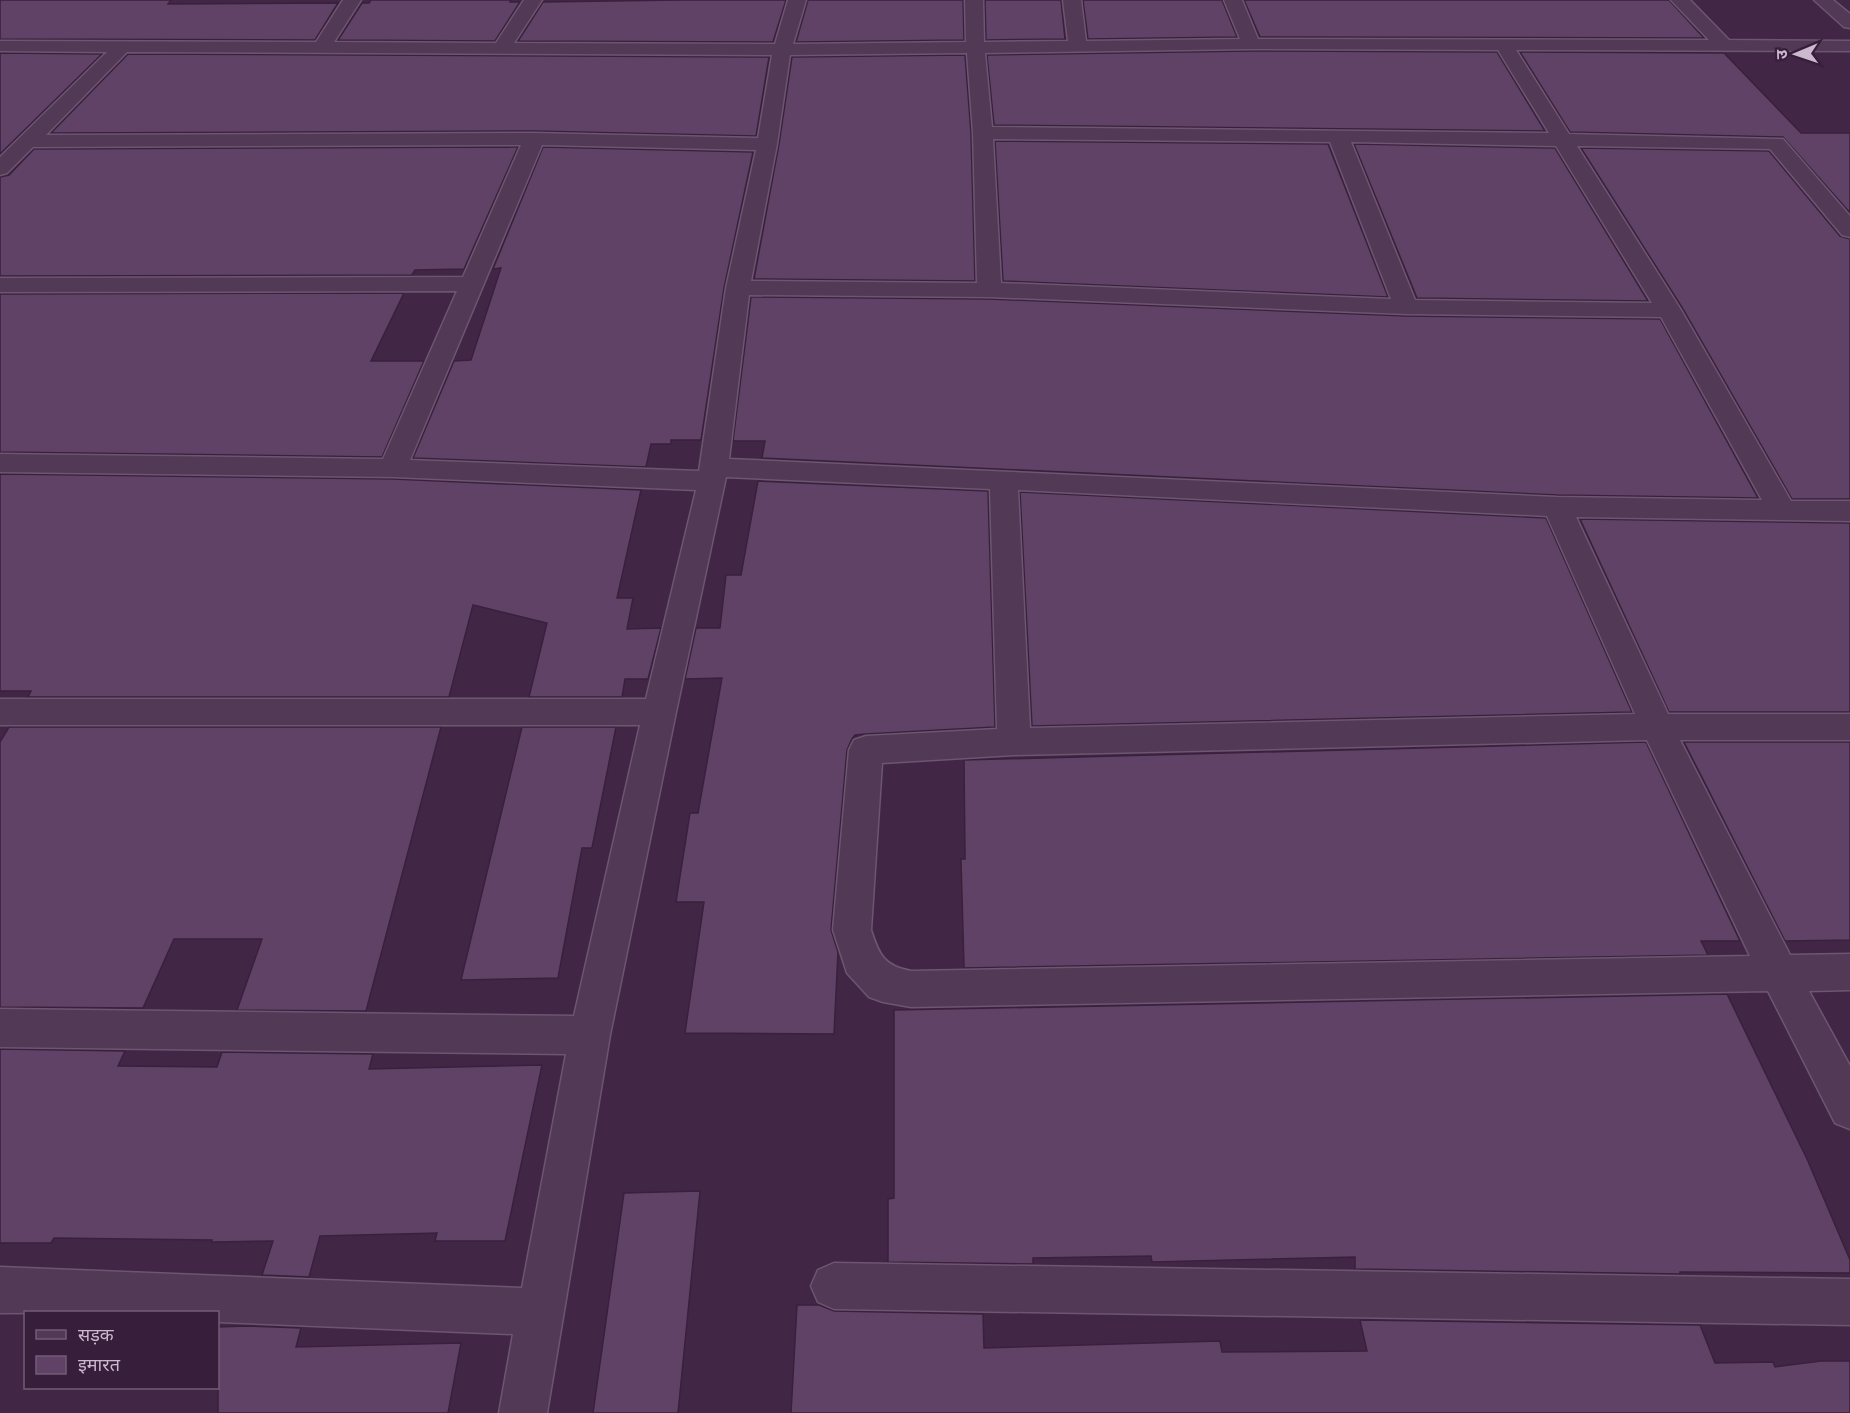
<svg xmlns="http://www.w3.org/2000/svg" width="1850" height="1413" viewBox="0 0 1850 1413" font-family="'Varela Round','Noto Sans Devanagari',sans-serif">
	<rect width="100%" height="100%" fill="#422646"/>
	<g fill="#614267" stroke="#39213d" stroke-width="1.5">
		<path d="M0 0H171L168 4 338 3 315 40 0 39Z"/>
		<path d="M371 0H511L510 2H520L495 41 338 40 362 3H369Z"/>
		<path d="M681 0H786L773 42 518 41 543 2Z"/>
		<path d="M808 0H963L964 40 796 42Z"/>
		<path d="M985 0H1061L1065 39 986 40Z"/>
		<path d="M1083 0H1222L1237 37 1088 39Z"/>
		<path d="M1244 0H1669L1704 38 1260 37Z"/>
		<path d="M1251 51 1497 52 1545 131 994 125 987 55Z"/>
		<path d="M1520 52 1724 53 1801 133H1850V213L1783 137 1570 132Z"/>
		<path d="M0 53 102 54 0 154Z"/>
		<path d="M128 54 769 57 756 136 534 131 51 133Z"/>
		<path d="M965 55 971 133 975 281 754 279 779 144 792 57Z"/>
		<path d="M995 141 1328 144 1388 297 1003 281Z"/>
		<path d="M1354 144 1555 148 1648 301 1417 298Z"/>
		<path d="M518 147 464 269 415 270 412 275 0 276V177L9 175 34 149Z"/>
		<path d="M543 147 753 152 724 288 701 440H671V444H651L646 467 413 458 454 361 471 360 501 268 493 269Z"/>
		<path d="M1581 148 1769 151 1840 236 1850 239V499H1792L1683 309Z"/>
		<path d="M404 293 371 361H424L382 457 0 452V294Z"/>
		<path d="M751 297 989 299 1406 316 1660 319 1758 498 1557 495 762 458 765 441H733Z"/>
		<path d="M0 474 393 479 641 490 617 598H633L627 629 661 628 648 679H625L622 697H529L547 623 473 605 449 697H28L31 691H0Z"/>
		<path d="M758 481 988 491 995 727 866 734 855 735 852 739 847 750 831 930 838 952 834 1034 685 1033 704 902H676L690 813H698L722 678 685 679 696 628H720L726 575H741Z"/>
		<path d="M1020 492 1546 518 1632 712 1032 726Z"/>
		<path d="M1580 519 1850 523V712H1669Z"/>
		<path d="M9 727H441L366 1011 237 1010 262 939H174L143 1008 0 1007V742Z"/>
		<path d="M522 727H616L592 848H582L558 978 461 980Z"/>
		<path d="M1646 742 1740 941H1701L1708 955 964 968 961 859H965L964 760Z"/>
		<path d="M1684 742H1850V940L1785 941Z"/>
		<path d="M1727 994 1807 1159 1850 1260V1273L1680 1272V1274L1355 1269V1257L1152 1262 1151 1256 1033 1258V1264L888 1262V1199L894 1198V1010Z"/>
		<path d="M0 1049 125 1051 118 1066 217 1067 222 1052 373 1054 369 1069 542 1065 505 1241H435L437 1233 320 1236 309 1277 262 1275 273 1241 212 1242V1240L54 1238 51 1243H0Z"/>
		<path d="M700 1191 678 1413H593L624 1193Z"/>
		<path d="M797 1305H819L834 1311 983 1314 984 1348 1220 1341 1222 1352 1367 1351 1360 1320 1700 1325 1715 1363 1773 1362 1775 1367 1821 1361H1850V1413H791Z"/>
		<path d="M246 1326 301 1328 296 1347 461 1343 448 1413H218V1327Z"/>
	</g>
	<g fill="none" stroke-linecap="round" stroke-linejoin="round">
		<g stroke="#6c5670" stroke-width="3">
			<g id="minor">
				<path d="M343 0H361L334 42 496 43 524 0H542L514 43 775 44 788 0H806L793 44 966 42 965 0H983L984 42 1068 41 1063 0H1081L1086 41 1240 39 1224 0H1242L1258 39 1709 40 1671 0H1690L1729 40 1850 41V51L1516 50 1569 134 1783 139 1850 216V237L1842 235 1770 149 1577 146 1681 310 1791 501H1850V521L1576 517 1668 714H1850V740H1680L1790 955 1850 954V990L1809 991 1850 1066V1129L1835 1123 1768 991 911 1007 883 1002 869 997 847 973 833 930 849 750 854 740 866 736 997 729 990 489 726 477 676 712 610 1035 547 1413H499L513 1334 218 1322V1312L0 1313V1267L522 1288 566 1054 0 1047V1009L574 1016 640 725H0V699H646L696 490 393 477 0 472V454L383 459 457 291 0 292V278L463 277 521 145 33 147 7 173 0 175V157L107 52 0 51V41L316 42ZM1251 49 1498 50 1549 133 992 127 985 53ZM127 52 772 55 758 138 534 133 46 135ZM967 53 973 133 977 283 751 281 777 144 790 55ZM993 139 1330 142 1391 299 1001 283ZM1351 142 1556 146 1652 303 1415 300ZM542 145 756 150 726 288 699 471 410 460ZM749 295 989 297 1406 314 1661 317 1762 500 1557 497 729 459ZM1018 490 1547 516 1635 714 1030 728ZM1647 740 1750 956 911 971C884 966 879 955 871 930L882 763 1014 755Z"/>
				<path d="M1814 0H1833L1850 14V28L1844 27Z"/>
				<path d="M834 1263 1850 1279V1325L834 1309 818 1302 811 1286 818 1270Z"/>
			</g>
		</g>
		<use href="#minor" fill="#523a56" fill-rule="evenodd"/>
	</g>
	<rect x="24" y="1311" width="195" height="78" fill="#371f3b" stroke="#735c76" stroke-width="1.5"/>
	<rect x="36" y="1330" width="30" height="9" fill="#523a56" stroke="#735c76" stroke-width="1.5"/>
	<text x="78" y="1341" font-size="18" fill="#ccb8cf">सड़क</text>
	<rect x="36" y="1356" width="30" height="18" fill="#614267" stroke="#735c76" stroke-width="1.5"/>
	<text x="78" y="1371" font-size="18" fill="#ccb8cf">इमारत</text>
	<g transform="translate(1796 54) rotate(268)" stroke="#371f3b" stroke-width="4.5" paint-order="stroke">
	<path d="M0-4.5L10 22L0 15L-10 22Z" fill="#ccb8cf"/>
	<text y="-9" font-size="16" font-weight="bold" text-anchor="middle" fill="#ccb8cf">उ</text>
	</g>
</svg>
